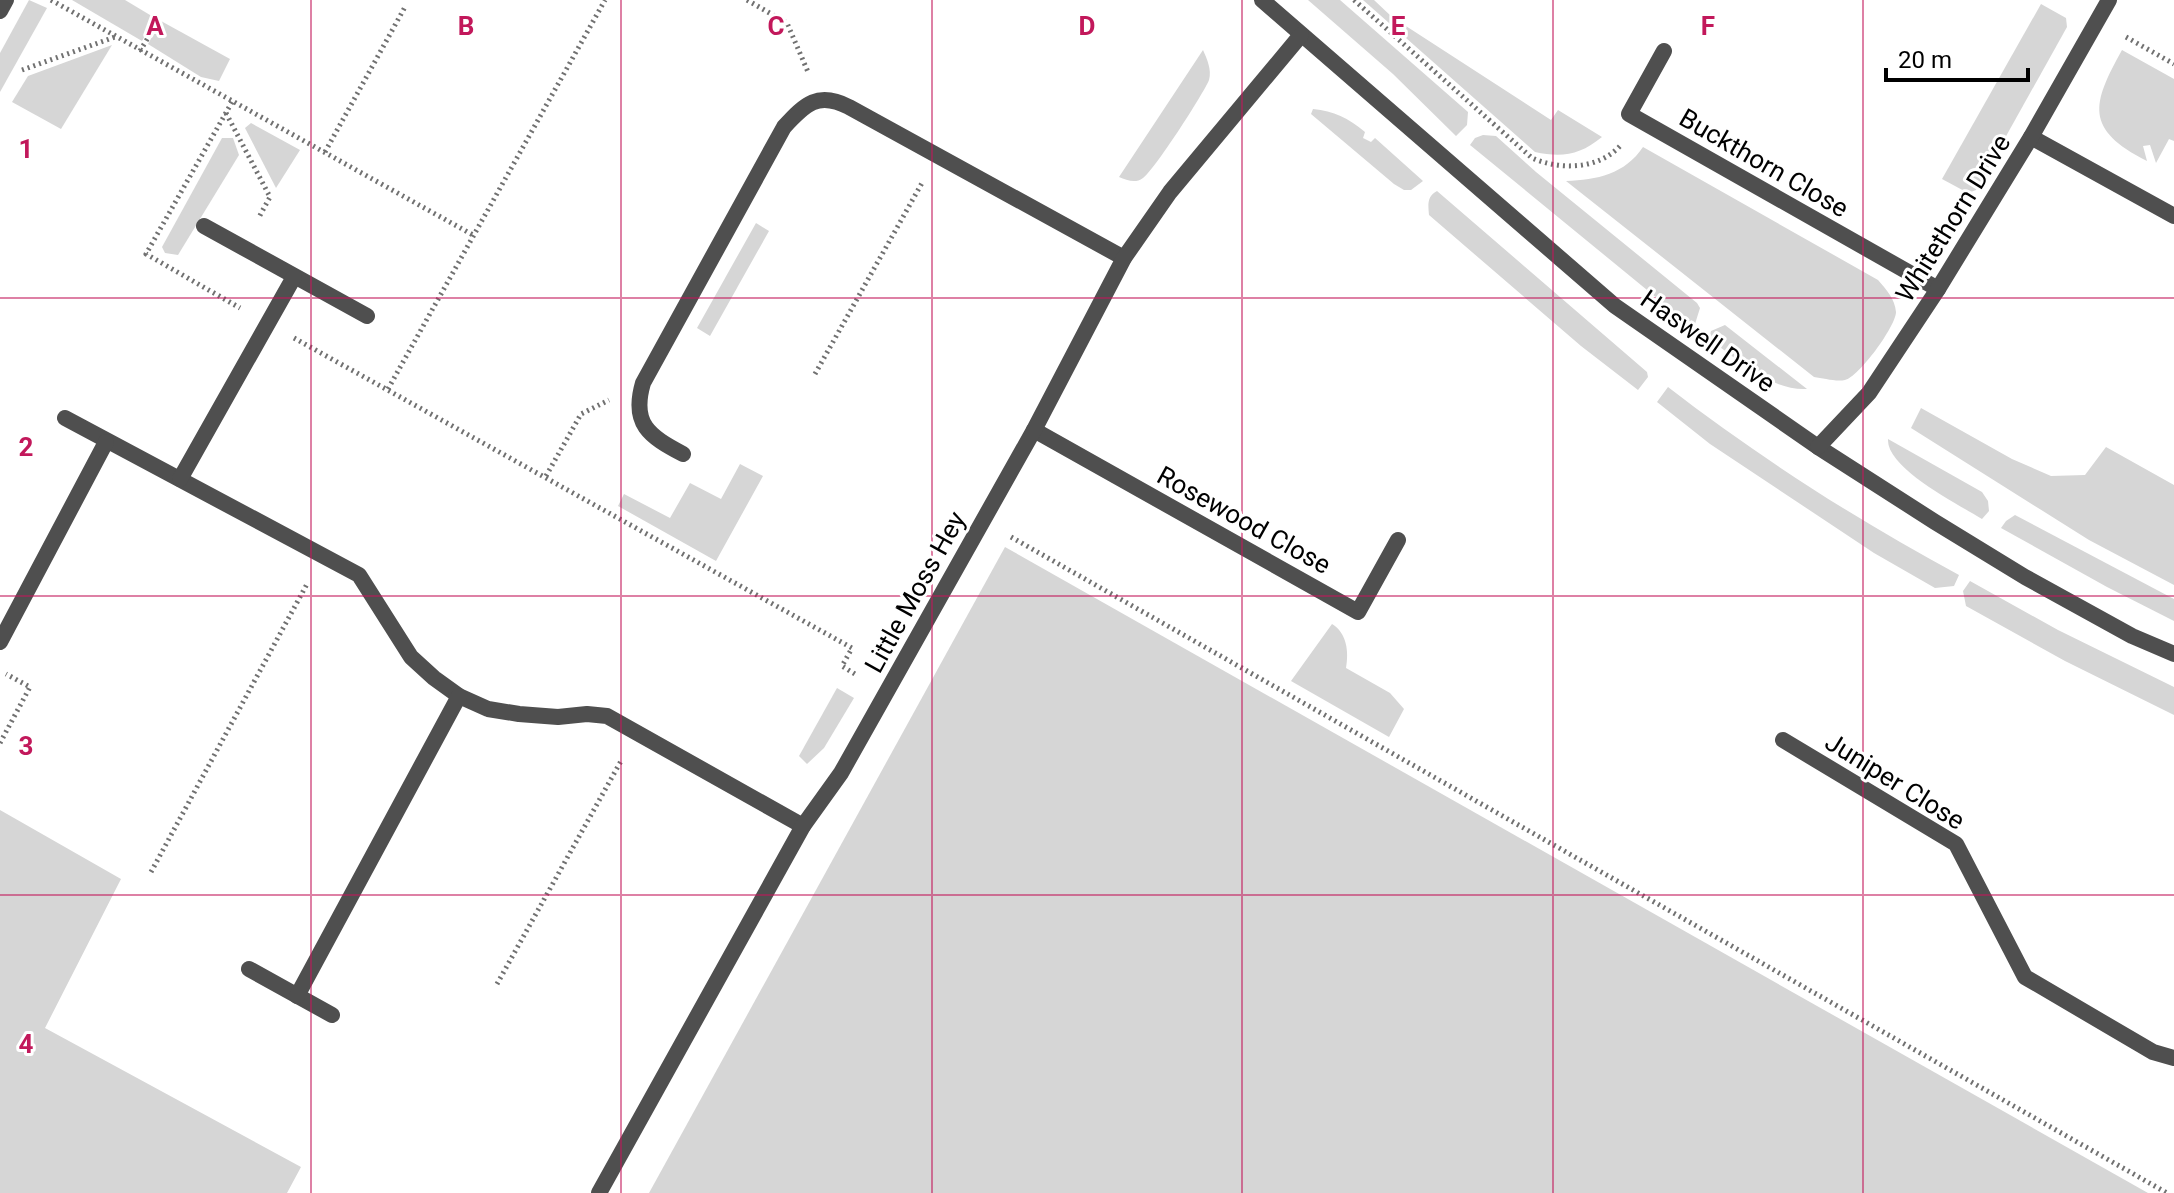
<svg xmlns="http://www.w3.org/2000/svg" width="2174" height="1193" viewBox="0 0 2174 1193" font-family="Roboto,sans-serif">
	<rect width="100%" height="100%" fill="#fff"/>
	<g fill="#d6d6d6">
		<path d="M29 0 47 8 0 92V53Z"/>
		<path d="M72 0H125L155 18 142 41Z"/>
		<path d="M1308 0H1340L1468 112 1467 125 1456 136 1393 74Z"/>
		<path d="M1363 0H1374L1392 17 1551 120 1558 110 1602 137C1580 155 1562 158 1535 152Z"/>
		<path d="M2041 4 2066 18 2067 27 1976 190 1968 193 1942 179Z"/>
		<path d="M161 21 230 59 219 81 201 77 148 44Z"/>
		<path d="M112 45 61 129 12 102 28 76Z"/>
		<path d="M1203 50C1207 59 1212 70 1209 80 1204 93 1153 172 1143 178 1135 184 1127 180 1119 177Z"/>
		<path d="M2122 50 2174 79V141L2169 139 2156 163 2150 145 2143 146 2147 161C2084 129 2092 104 2122 50Z"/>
		<path d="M1313 109C1334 111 1348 118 1365 132L1363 138 1371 142 1375 138 1423 181 1411 190H1404L1394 184 1311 114Z"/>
		<path d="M251 123 300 150 276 188 245 128Z"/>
		<path d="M1483 135 1496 136 1536 172 1697 303 1700 308 1695 324 1691 326 1470 145 1475 138Z"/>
		<path d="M222 138H233L239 155 178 255 165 253 162 247Z"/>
		<path d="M1643 147 1878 280C1886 289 1895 299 1896 312 1896 326 1859 377 1845 380 1836 382 1823 378 1814 377L1566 181C1597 180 1625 174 1643 147Z"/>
		<path d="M1437 191 1647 372 1648 377 1638 390 1581 346 1429 215C1428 205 1427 196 1437 191Z"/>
		<path d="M756 223 769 231 710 336 697 328Z"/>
		<path d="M1725 325 1807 389C1770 391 1738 359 1709 339L1711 331Z"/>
		<path d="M1668 387C1760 458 1857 520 1959 575L1954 586 1935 588 1874 553 1710 444 1657 402Z"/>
		<path d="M1921 408 2012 459 2051 476 2085 475 2106 447 2174 485V585L2089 540 1911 428Z"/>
		<path d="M1888 439 1982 492 1988 501 1989 511 1982 519C1958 504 1886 468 1888 439Z"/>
		<path d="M740 464 763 476 716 561 618 506 624 494 670 518 690 483 721 499Z"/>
		<path d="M2015 515 2174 599V621L2107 587 2001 528 2006 521Z"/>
		<path d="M1005 547 2148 1193H649Z"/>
		<path d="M1970 581 2058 630 2174 687V715L2065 661 1966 606 1963 591Z"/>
		<path d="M1332 624C1347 633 1349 652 1346 668L1390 693 1404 709 1389 737 1291 681Z"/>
		<path d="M837 688 854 698 824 748 807 764 799 756Z"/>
		<path d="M0 810 121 879 45 1028 301 1167 287 1193H0Z"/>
	</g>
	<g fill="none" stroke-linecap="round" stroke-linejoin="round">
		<g stroke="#717171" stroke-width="5" stroke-dasharray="2 4" stroke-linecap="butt">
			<path d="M51 0 473 235"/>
			<path d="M747 0 787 23 808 72"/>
			<path d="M1354 0 1532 158C1559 170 1598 170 1620 146"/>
			<path d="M2126 37 2174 64"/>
			<path d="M140 51 158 21"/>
			<path d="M22 70 115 37"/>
			<path d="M232 102 146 254 240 308"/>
			<path d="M226 113 270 197 258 219"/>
			<path d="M325 152 405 7"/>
			<path d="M294 338 852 648 842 666 858 676"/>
			<path d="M815 374 922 183"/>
			<path d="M388 389 605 0"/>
			<path d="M546 476 581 414 609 400"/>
			<path d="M1011 537 2167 1193"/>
			<path d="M0 743 30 687 6 674"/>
			<path d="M151 872 307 584"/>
			<path d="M497 984 621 761"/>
		</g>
		<g stroke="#4f4f4f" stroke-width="16">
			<path d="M1262 0 1615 306 1818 447 1935 522 2025 577 2132 636 2174 654"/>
			<path d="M0 11 6 0"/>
			<path d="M1664 51 1629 114 1938 289"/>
			<path d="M2031 137 2174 216"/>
			<path d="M204 226 367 316"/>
			<path d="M65 418 359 575 411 657 434 678 459 696 488 709 519 714 558 717 587 714 607 716 803 826"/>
			<path d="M1034 430 1358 612 1398 540"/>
			<path d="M1818 447 1869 393 1938 289 2031 137 2109 0"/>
			<path d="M683 454C649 436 631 424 643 383L784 127C805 104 818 91 849 107L1124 258"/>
			<path d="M180 479 294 277"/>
			<path d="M0 642 106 442"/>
			<path d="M1783 740 1956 844 2025 977 2153 1052 2174 1058"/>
			<path d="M249 969 332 1015"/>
			<path d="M297 996 459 696"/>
			<path d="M599 1193 803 826 841 773 1034 430 1124 258 1170 192 1301 35"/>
		</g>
	</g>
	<path fill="none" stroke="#c2185b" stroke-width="2" stroke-opacity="0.55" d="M311 0V1193M621 0V1193M932 0V1193M1242 0V1193M1553 0V1193M1863 0V1193M0 298H2174M0 596H2174M0 895H2174"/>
	<g text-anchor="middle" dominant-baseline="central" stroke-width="6" stroke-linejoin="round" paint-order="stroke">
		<g font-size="26" fill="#000" stroke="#fff">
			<text transform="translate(1764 163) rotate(30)">Buckthorn Close</text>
			<text transform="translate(1953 218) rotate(-58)">Whitethorn Drive</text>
			<text transform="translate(1708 341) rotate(35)">Haswell Drive</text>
			<text transform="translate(1244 520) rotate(29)">Rosewood Close</text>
			<text transform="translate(915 592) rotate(-61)">Little Moss Hey</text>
			<text transform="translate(1895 781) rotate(32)">Juniper Close</text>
		</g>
	</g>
	<g font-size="26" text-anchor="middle" font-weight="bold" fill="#c2185b" stroke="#fff" stroke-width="6" stroke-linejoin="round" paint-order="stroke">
		<text x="155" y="35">A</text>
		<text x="466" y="35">B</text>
		<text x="776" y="35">C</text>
		<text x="1087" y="35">D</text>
		<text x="1398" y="35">E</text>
		<text x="1708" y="35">F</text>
		<text x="26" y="158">1</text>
		<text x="26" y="456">2</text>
		<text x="26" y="755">3</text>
		<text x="26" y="1053">4</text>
	</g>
	<path d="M1886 68v12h142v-12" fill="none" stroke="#000000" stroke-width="4"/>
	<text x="1898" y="68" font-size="24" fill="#000000" stroke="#ffffff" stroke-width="6" paint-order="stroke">20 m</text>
</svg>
